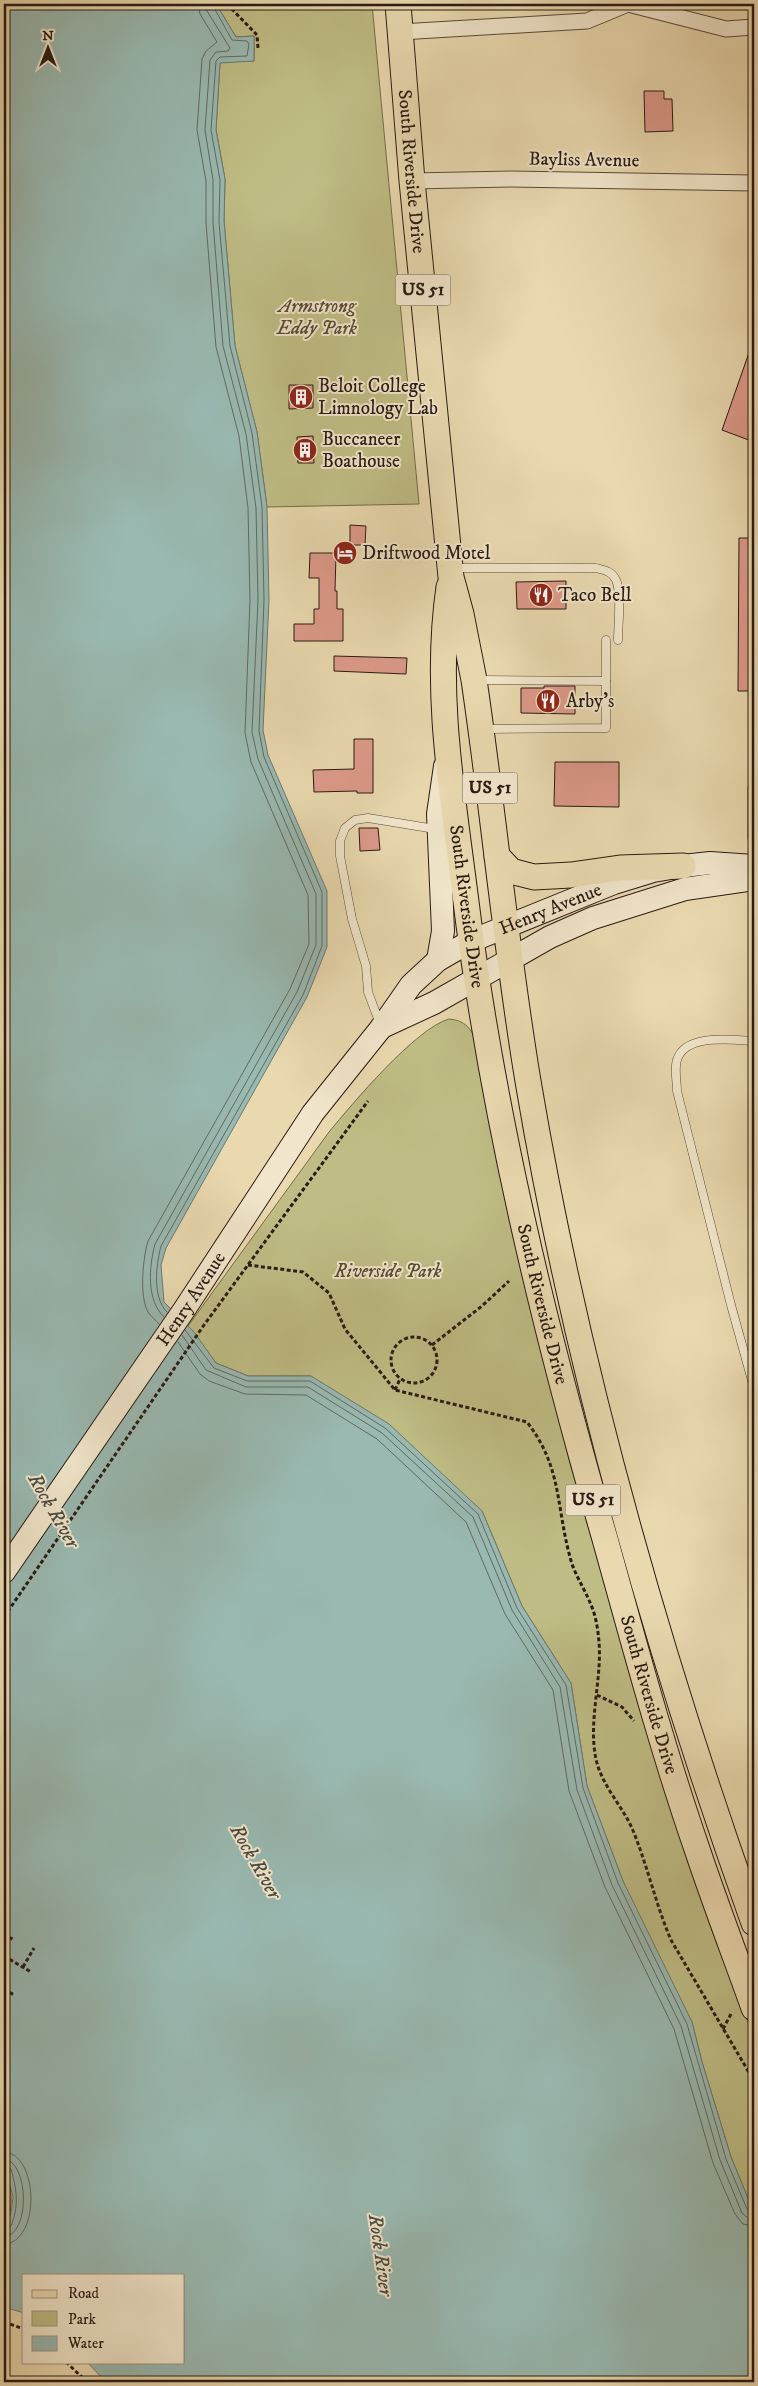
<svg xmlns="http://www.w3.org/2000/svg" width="758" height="2386" viewBox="0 0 758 2386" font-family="'IM FELL DW Pica',serif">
	<rect width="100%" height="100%" fill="#ead9af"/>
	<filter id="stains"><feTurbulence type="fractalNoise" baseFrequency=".004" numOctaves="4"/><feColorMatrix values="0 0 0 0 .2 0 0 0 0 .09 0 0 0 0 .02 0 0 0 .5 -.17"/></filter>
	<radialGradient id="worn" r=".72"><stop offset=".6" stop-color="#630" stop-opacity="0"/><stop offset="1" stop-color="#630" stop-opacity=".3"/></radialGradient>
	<g fill="#bfbd85" stroke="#746c4c">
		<path d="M216 4H372L419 504 267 507 257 432 235 346 224 221 225 179 216 130 220 62 254 61V36L236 37Z"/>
		<path d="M449 1019C465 1020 472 1029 477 1044L497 1162 523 1278 571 1467 627 1658 754 2041V2213L731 2157 702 2062 692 2022 654 1952 623 1881 587 1786 571 1683 522 1606 482 1511 311 1376H248L216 1363 188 1326 329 1132C352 1104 416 1028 449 1019Z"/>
		<path d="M4 2162C11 2188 16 2204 4 2230Z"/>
	</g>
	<path fill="#99b9b1" stroke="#6c7972" d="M4 4H216L236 37 254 36V61L220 63 216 130 225 179 224 221 235 346 257 432 267 507 269 600 263 730 268 755 327 891V947L307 997 166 1248 161 1265 164 1302 194 1332 216 1363 248 1376H311L389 1424 482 1511 522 1606 571 1683 587 1786 623 1881 692 2022 702 2062 731 2157 754 2213V2382H106L87 2362H184V2275H24V2313L4 2307V2230L11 2213 13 2197 4 2162Z"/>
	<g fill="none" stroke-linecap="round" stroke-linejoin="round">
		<g stroke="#606a62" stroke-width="1">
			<path d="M167 1312C152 1297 156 1266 161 1246L303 995 322 946V892L264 757 259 731 264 600 262 507 252 433 230 346 219 222 220 180 211 130 216 61 220 57 247 56 249 44 247 41 232 40 212 4"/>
			<path d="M164 1317C146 1300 149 1267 155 1244L297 992 316 945V894L258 759 252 732 258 600 256 508 246 434 223 346 213 222V180L205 130 210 60 216 52 228 51 230 48 207 11 206 4"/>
			<path d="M159 1324C156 1320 151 1317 148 1312 139 1296 143 1258 148 1241L290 989 309 944 308 895 251 762 245 733 250 600 248 508 239 436 216 347 206 223V181L197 130 202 59 206 51 217 42 200 14 198 4"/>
			<path d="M185 1330 214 1368 247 1381H310L385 1428 478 1514 517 1608 566 1685 583 1788 618 1883 687 2024 726 2159 747 2209 754 2213"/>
			<path d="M182 1335 206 1370 246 1387H308L382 1433 473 1517 512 1610 560 1687 577 1790 612 1885 681 2026 720 2160 742 2213 748 2218 754 2219"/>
			<path d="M178 1342 200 1374 209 1381 245 1394 306 1395 377 1439 466 1522 505 1614 553 1690 569 1791 605 1887 674 2029 713 2163 735 2214 743 2224 754 2226"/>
			<path d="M4 2152C39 2153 41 2243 4 2244"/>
			<path d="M4 2159C29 2161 31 2235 4 2237"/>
			<path d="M4 2166 11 2169C17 2190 19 2206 11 2226L4 2230"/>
		</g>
	</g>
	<g fill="#de9a8a" stroke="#281a14">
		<path d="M644 91H664V99H672L673 131 645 132Z"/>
		<path d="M752 344H754V442L722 430Z"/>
		<path d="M289 385H313V408L289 409Z"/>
		<path d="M313 436 314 463H298L297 437Z"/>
		<path d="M350 525 366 526 365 545H350Z"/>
		<path d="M739 538H754V691H738Z"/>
		<path d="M310 553H336L335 591H337V609H343V641H294V624H314V609H319V578H309Z"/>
		<path d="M566 581V609H517L516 582Z"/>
		<path d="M334 656 407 658 406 674 334 671Z"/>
		<path d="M544 686H575V714L521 713V688H544Z"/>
		<path d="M354 739H373V793H357V791L314 792 313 770 354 769Z"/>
		<path d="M555 762H619V807L554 806Z"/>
		<path d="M359 828H378L380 850 360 851Z"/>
	</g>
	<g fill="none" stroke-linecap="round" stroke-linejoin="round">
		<g stroke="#584a3b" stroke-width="9">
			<g id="lane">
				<path d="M453 568H596C604 570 612 571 616 580 622 592 618 625 618 640"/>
				<path d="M478 680 606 681"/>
				<path d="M483 729 606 728V640"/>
				<path d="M752 838V788H754"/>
				<path d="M380 1024 368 992 366 966 352 919 340 856V841L345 828 355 820 368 818 435 829"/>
				<path d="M754 1041C733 1040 685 1033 677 1060 674 1069 677 1081 677 1091L731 1305 754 1388"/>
			</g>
		</g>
		<g stroke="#584a3b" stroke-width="17">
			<g id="street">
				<path d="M628 4 726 29 754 27"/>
				<path d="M400 32 587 21 628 4"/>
				<path d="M412 181 511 179 754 183"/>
			</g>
		</g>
		<g stroke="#281a14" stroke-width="24">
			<g id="secondary">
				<path d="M438 960 443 931 438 814 445 766"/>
				<path d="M382 1027 434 1003 550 937 593 918 685 889 754 879"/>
				<path id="s1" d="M4 1572 184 1310 313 1113 381 1028 411 985 438 960 471 941 614 883 653 871 683 866 710 863 754 866"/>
			</g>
		</g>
		<g stroke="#281a14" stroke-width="27">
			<g id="primary">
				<path id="s2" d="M398 4 412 181 451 577 461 614 474 680C494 815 506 952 529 1087 577 1371 657 1651 754 1923"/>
				<path id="s3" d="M449 587C434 690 452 792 465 894 492 1113 544 1328 605 1539 634 1643 662 1748 697 1849 715 1903 735 1955 754 2008"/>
				<path d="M497 856 511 871 534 877 571 875 620 868 683 866"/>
			</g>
		</g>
		<g stroke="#281a14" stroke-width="3" stroke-dasharray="4 2.5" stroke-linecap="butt">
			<path d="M227 4 257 35 258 48"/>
			<path d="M248 1265 303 1272 329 1293 345 1329 395 1390 527 1422C562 1467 556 1506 570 1557 574 1574 585 1589 591 1605 596 1616 598 1630 599 1642 602 1681 588 1721 596 1759 602 1787 624 1807 634 1833 648 1868 656 1905 671 1940L754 2081"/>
			<circle cx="414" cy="1360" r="23"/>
			<path d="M432 1345 482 1306 509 1281"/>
			<path d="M395 1390 400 1379"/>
			<path d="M4 1617 204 1325 368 1101"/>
			<path d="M597 1695 622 1707 634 1721"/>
			<path d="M4 1951 12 1937"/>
			<path d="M4 1956 31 1972"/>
			<path d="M23 1967 34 1948"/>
			<path d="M4 1989 14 1995"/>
			<path d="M723 2029 732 2012"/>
			<path d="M4 2322 24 2329"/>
			<path d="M66 2362 87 2382"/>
		</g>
		<use href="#lane" stroke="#f1e6cb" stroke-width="8"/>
		<use href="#street" stroke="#f1e6cb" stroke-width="15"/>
		<use href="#secondary" stroke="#f1e6cb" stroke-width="22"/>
		<use href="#primary" stroke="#ead9af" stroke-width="25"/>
	</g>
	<defs>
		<g id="building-disc" transform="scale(1.25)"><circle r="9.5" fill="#8f2418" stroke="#f1e6cb"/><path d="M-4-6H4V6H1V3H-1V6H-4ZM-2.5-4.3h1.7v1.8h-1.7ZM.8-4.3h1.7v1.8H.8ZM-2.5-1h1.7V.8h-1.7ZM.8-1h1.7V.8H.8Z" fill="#fff"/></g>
		<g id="hotel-disc" transform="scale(1.25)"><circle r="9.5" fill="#8f2418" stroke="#f1e6cb"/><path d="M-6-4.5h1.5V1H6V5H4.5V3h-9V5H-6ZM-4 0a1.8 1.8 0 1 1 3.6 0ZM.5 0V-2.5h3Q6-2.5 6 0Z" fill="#fff"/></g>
		<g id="restaurant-disc" transform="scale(1.25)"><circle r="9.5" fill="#8f2418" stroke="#f1e6cb"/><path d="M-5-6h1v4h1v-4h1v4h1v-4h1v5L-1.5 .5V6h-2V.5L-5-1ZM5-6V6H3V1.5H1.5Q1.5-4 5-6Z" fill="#fff"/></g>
	</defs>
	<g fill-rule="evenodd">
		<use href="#building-disc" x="301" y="397"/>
		<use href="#building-disc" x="305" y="450"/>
		<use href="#hotel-disc" x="345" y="553"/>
		<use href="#restaurant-disc" x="541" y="595"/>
		<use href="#restaurant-disc" x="548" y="701"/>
	</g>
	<g text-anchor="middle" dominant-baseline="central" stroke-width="4" stroke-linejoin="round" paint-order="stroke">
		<g fill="#f1e6cb" stroke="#64574b" stroke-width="1">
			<rect x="395.5" y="274.5" width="55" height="31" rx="4"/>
			<rect x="462.5" y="772.5" width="55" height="31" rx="4"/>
			<rect x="565.5" y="1484.5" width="55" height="31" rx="4"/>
		</g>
		<g font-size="18" font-weight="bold" fill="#281a14">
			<text x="423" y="290">US 51</text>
			<text x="490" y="788">US 51</text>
			<text x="593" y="1500">US 51</text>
		</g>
		<g font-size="19" fill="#281a14" stroke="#f1e6cb">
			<text transform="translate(584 160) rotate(1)">Bayliss Avenue</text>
			<text stroke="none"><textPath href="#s2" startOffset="168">South Riverside Drive</textPath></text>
			<text stroke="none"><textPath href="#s3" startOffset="321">South Riverside Drive</textPath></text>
			<text stroke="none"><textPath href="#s1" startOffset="875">Henry Avenue</textPath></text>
			<text stroke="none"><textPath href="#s1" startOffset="331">Henry Avenue</textPath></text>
			<text stroke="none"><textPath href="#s3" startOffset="726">South Riverside Drive</textPath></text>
			<text stroke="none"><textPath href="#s3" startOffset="1131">South Riverside Drive</textPath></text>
		</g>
		<g font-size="19" font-style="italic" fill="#554b36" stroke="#f1e6cb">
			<text x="317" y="306">Armstrong<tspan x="317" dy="22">Eddy Park</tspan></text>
			<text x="388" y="1271">Riverside Park</text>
		</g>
		<g font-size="19" fill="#281a14" stroke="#f1e6cb" text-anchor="start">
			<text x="318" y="386">Beloit College<tspan x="318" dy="22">Limnology Lab</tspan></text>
			<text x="322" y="439">Buccaneer<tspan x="322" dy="22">Boathouse</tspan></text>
			<text x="362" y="553">Driftwood Motel</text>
			<text x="558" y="595">Taco Bell</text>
			<text x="566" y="701">Arby's</text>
		</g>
		<g font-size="20" font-style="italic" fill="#4a4a43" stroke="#f1e6cb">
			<text transform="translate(53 1511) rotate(60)">Rock River</text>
			<text transform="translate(255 1862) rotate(60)">Rock River</text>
			<text transform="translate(380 2255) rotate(82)">Rock River</text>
		</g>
	</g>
	<rect width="758" height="2386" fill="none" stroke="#ead9af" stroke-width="20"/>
	<rect x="5" y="5" width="748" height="2376" fill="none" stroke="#281a14" stroke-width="2.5"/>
	<rect x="10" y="10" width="738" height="2366" fill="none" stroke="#281a14"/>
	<rect x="22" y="2274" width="162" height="90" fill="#f1e6cb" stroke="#a19482"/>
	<rect x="32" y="2290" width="25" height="8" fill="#ead9af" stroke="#a19482"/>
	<text x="68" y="2298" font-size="15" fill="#281a14">Road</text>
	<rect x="32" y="2311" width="25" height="15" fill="#bfbd85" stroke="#a19482"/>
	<text x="68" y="2324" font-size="15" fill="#281a14">Park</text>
	<rect x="32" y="2336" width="25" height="15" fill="#99b9b1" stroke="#a19482"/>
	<text x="68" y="2348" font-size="15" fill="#281a14">Water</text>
	<g transform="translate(48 48)" stroke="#f1e6cb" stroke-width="4" paint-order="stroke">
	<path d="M0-4L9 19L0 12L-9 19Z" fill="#281a14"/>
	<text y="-8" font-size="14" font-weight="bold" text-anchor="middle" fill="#281a14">N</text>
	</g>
	<rect width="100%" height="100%" filter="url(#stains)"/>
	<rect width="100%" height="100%" fill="url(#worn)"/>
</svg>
